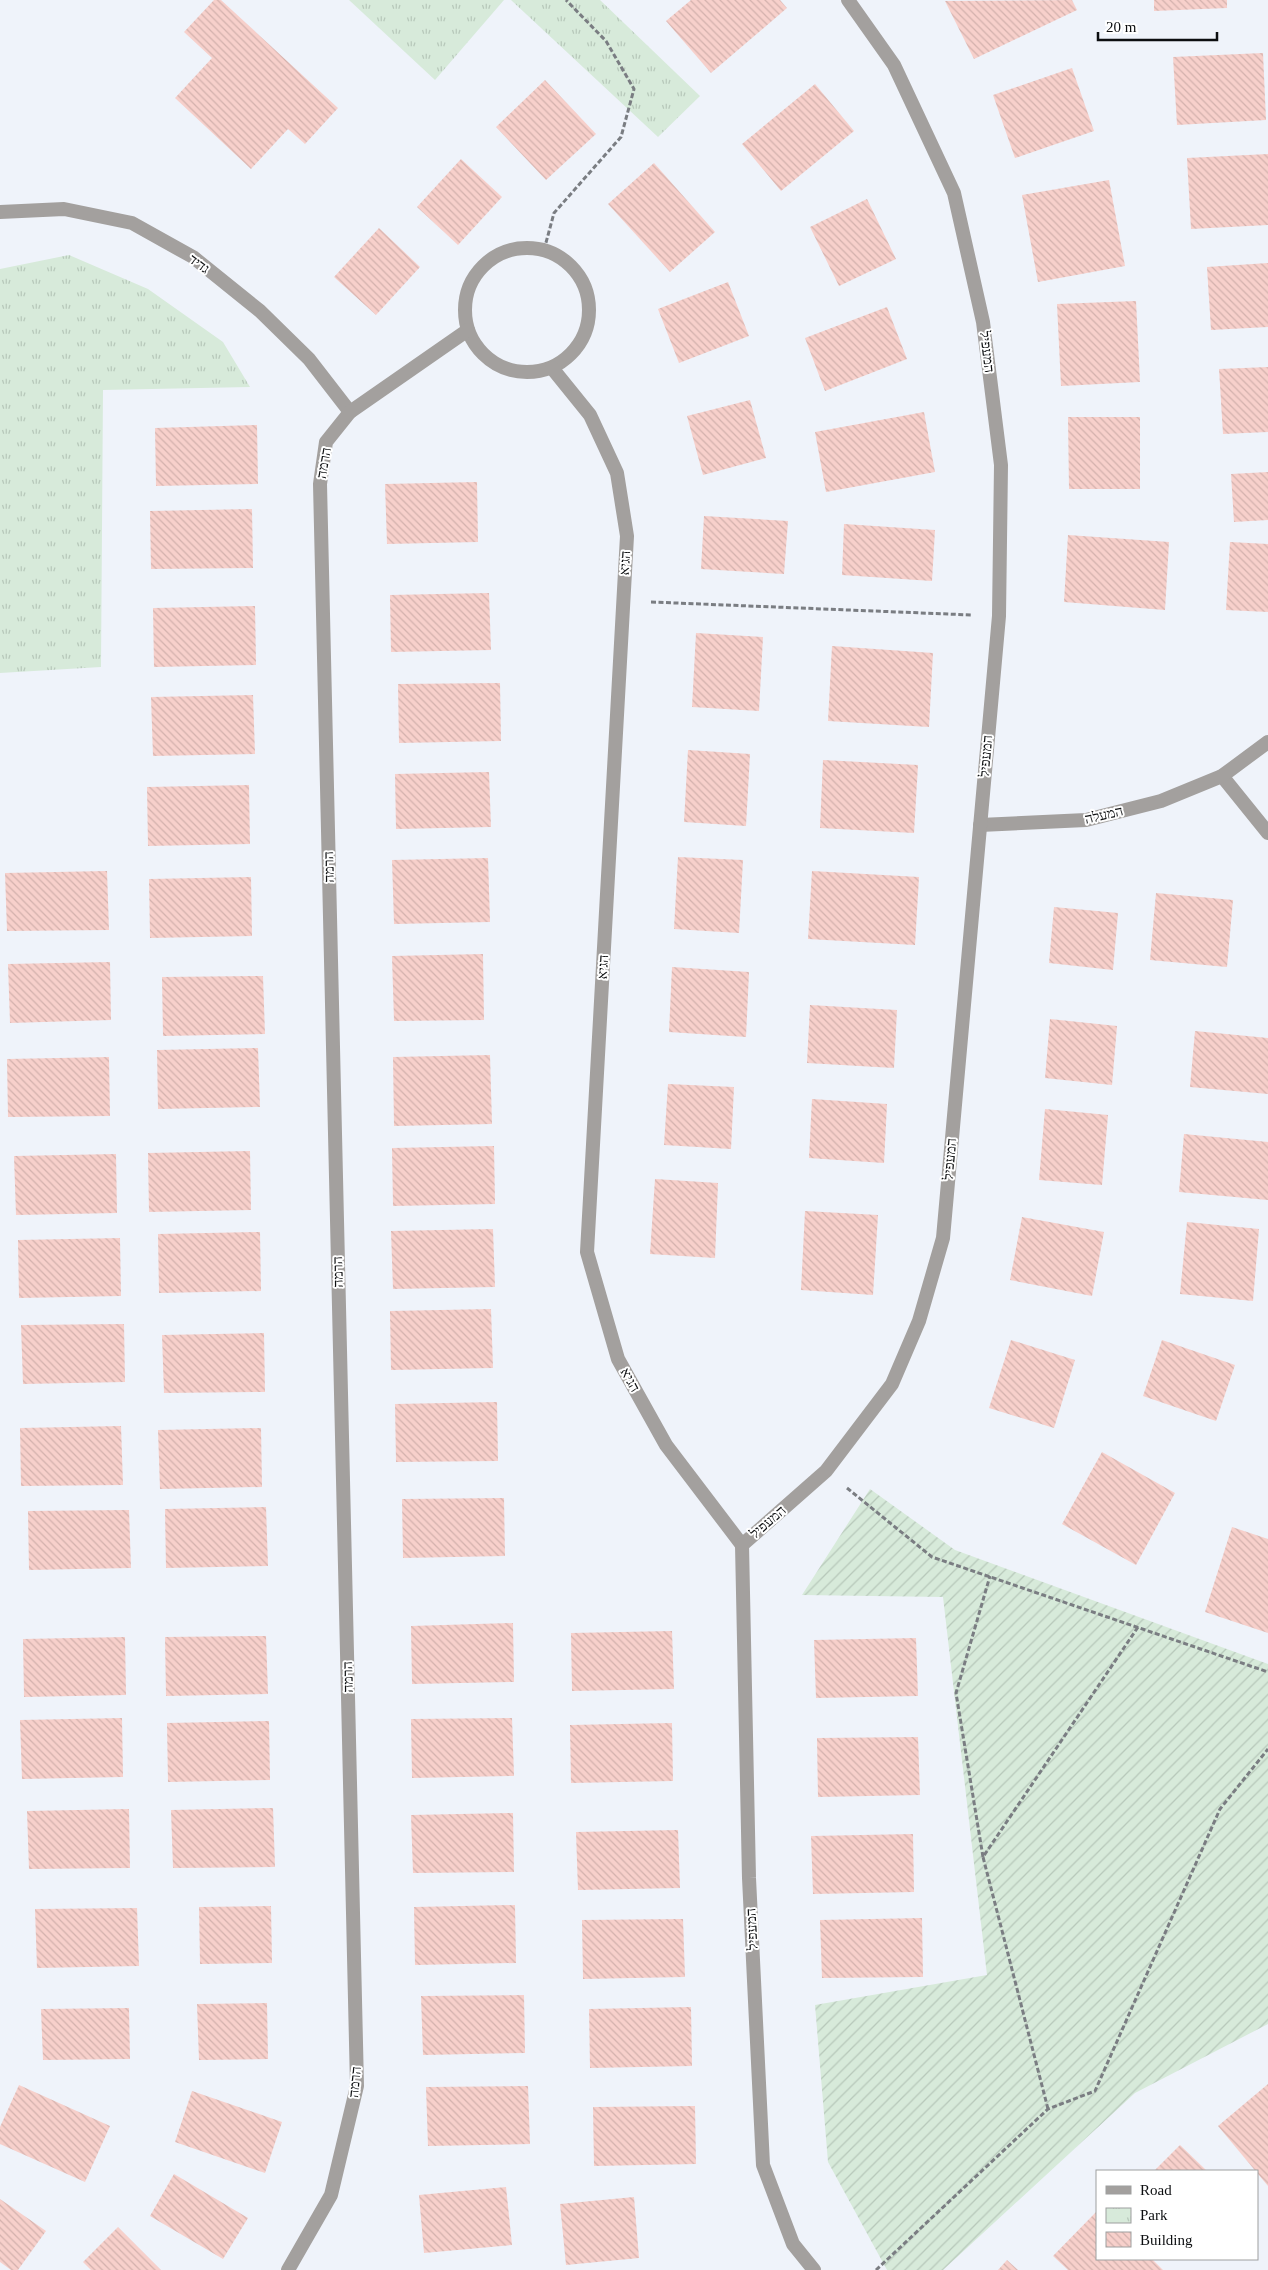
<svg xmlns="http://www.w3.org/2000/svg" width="1268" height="2270" viewBox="0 0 1268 2270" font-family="'Times New Roman',Heebo,serif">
	<defs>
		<pattern id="park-tufts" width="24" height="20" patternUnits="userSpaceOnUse" patternTransform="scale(1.25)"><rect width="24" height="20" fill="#d7eada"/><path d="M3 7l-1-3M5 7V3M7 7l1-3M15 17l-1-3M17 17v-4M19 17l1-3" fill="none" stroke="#b7c8ba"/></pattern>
		<pattern id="garden-furrows" width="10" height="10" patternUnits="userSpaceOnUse" patternTransform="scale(1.25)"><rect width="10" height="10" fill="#d7eada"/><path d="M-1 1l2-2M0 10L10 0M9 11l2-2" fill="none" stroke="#b7c8ba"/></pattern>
		<pattern id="building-back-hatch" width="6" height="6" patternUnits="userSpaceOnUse" patternTransform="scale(1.25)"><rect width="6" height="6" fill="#f7d0cb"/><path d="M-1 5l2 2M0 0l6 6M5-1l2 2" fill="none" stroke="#d3b1ad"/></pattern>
	</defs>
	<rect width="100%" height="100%" fill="#eff3fa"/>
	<g fill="url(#park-tufts)">
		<path d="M349 0H504L435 80Z"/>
		<path d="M511 0H600L700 96 658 137Z"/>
		<path d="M69 255 148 289 223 342 250 387 103 390 101 667 0 673V269Z"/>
	</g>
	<path fill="url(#garden-furrows)" d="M870 1489 955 1550 1268 1664V2024L1135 2093 943 2270H887L828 2162 815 2005 987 1975 943 1597 802 1595Z"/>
	<g fill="url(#building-back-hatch)">
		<path d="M214 0H221L338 108 305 144 288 129 251 169 175 98 212 58 184 32Z"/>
		<path d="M691 0H780L787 8 711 73 666 21Z"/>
		<path d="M1072 0 1077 10 974 59 945 1Z"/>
		<path d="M1154 0H1227V8L1154 11Z"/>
		<path d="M1263 53 1266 120 1177 125 1173 57Z"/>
		<path d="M1072 68 1094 131 1015 158 993 95Z"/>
		<path d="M545 80 596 134 546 180 496 127Z"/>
		<path d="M815 84 854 131 781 191 742 144Z"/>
		<path d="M1268 154V225L1191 229 1187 158Z"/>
		<path d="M461 159 502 197 458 245 417 207Z"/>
		<path d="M654 163 715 232 670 272 608 204Z"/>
		<path d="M1109 180 1125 266 1038 282 1022 195Z"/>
		<path d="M867 199 896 259 839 286 810 227Z"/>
		<path d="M379 228 420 267 376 315 334 277Z"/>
		<path d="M1268 263V327L1211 330 1207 267Z"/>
		<path d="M728 282 749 336 679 363 658 309Z"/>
		<path d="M1136 301 1140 382 1061 386 1057 304Z"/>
		<path d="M887 307 907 359 825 391 805 338Z"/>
		<path d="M1268 367V432L1223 434 1219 369Z"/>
		<path d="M750 400 766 458 703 475 687 416Z"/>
		<path d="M924 412 935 472 826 492 815 432Z"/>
		<path d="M1068 417H1140V489H1069Z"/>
		<path d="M257 425 258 484 156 486 155 428Z"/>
		<path d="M1268 472V520L1234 522 1231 474Z"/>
		<path d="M477 482 478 542 387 544 385 484Z"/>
		<path d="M252 509 253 568 151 569 150 511Z"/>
		<path d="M704 516 788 521 784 574 701 569Z"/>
		<path d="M844 524 935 530 932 581 842 575Z"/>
		<path d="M1068 535 1169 542 1165 610 1064 602Z"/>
		<path d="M1230 542 1268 544V612L1226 610Z"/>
		<path d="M489 593 491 650 391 652 390 595Z"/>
		<path d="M255 606 256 665 154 667 153 608Z"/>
		<path d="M696 633 763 637 759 711 692 707Z"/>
		<path d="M832 646 933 653 929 727 828 721Z"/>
		<path d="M500 683 501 741 399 743 398 684Z"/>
		<path d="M253 695 255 754 153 756 151 697Z"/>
		<path d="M688 750 750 754 746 826 684 822Z"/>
		<path d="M823 760 918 765 914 833 820 828Z"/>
		<path d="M489 772 491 827 396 829 395 774Z"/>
		<path d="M249 785 250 844 148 846 147 787Z"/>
		<path d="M678 857 743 860 739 933 674 929Z"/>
		<path d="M488 858 490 922 394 924 392 860Z"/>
		<path d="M107 871 109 930 7 931 5 873Z"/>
		<path d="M812 871 919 877 915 945 808 939Z"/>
		<path d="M251 877 252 936 150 938 149 879Z"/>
		<path d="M1156 893 1233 900 1227 967 1150 960Z"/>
		<path d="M1054 907 1118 913 1113 970 1049 963Z"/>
		<path d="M483 954 484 1020 394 1021 392 956Z"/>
		<path d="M110 962 111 1020 10 1023 8 964Z"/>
		<path d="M672 967 749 972 746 1037 669 1032Z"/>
		<path d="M263 976 265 1034 163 1036 162 977Z"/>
		<path d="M810 1005 897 1010 894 1068 807 1063Z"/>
		<path d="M1050 1019 1117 1026 1112 1085 1045 1078Z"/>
		<path d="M1195 1031 1268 1038V1094L1190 1087Z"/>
		<path d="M258 1048 260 1107 158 1109 157 1050Z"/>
		<path d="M490 1055 492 1124 394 1126 393 1057Z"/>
		<path d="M109 1057 110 1116 8 1117 7 1059Z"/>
		<path d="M668 1084 734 1087 731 1149 664 1145Z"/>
		<path d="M812 1099 887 1104 884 1163 809 1158Z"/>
		<path d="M1045 1109 1108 1115 1102 1185 1039 1180Z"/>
		<path d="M1184 1134 1268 1142V1200L1179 1192Z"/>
		<path d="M494 1146 495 1204 393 1206 392 1148Z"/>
		<path d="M250 1151 251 1210 149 1212 148 1153Z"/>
		<path d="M116 1154 117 1213 16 1215 14 1156Z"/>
		<path d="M655 1179 718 1183 715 1258 650 1254Z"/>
		<path d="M805 1211 878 1215 873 1295 801 1290Z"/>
		<path d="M1022 1217 1104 1232 1092 1296 1010 1280Z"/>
		<path d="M1187 1222 1259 1229 1253 1301 1180 1294Z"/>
		<path d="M493 1229 495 1287 393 1289 391 1231Z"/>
		<path d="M260 1232 261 1291 159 1293 158 1234Z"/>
		<path d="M120 1238 121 1296 19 1298 18 1240Z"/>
		<path d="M491 1309 493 1368 391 1370 390 1311Z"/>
		<path d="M124 1324 125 1382 23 1384 21 1325Z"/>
		<path d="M264 1333 265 1392 164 1393 162 1335Z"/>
		<path d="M1011 1340 1075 1360 1054 1428 989 1408Z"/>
		<path d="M1162 1340 1235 1365 1216 1421 1143 1396Z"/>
		<path d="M497 1402 498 1461 396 1462 395 1404Z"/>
		<path d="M121 1426 123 1485 21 1486 20 1428Z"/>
		<path d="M261 1428 262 1487 160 1489 158 1430Z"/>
		<path d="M1102 1452 1175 1493 1136 1565 1062 1524Z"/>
		<path d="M504 1498 505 1556 403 1558 402 1499Z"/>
		<path d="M266 1507 268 1566 166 1568 165 1509Z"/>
		<path d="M129 1510 131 1568 29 1570 28 1511Z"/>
		<path d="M1232 1527 1268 1539V1633L1205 1612Z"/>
		<path d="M513 1623 514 1682 412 1684 411 1626Z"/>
		<path d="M672 1631 674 1689 572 1691 571 1633Z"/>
		<path d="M266 1636 268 1694 166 1696 165 1637Z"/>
		<path d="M125 1637 126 1695 24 1697 23 1639Z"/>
		<path d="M916 1638 918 1696 816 1698 814 1640Z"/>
		<path d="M122 1718 123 1777 22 1779 20 1720Z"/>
		<path d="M512 1718 514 1776 412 1778 411 1719Z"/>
		<path d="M269 1721 270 1780 168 1782 167 1723Z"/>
		<path d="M672 1723 673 1781 571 1783 570 1725Z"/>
		<path d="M918 1737 920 1795 818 1797 817 1738Z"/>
		<path d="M273 1808 275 1867 173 1868 171 1810Z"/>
		<path d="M129 1809 130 1868 29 1869 27 1811Z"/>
		<path d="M513 1813 514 1872 413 1873 411 1815Z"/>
		<path d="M678 1830 680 1888 578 1890 576 1832Z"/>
		<path d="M913 1834 914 1892 813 1894 811 1836Z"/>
		<path d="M515 1905 516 1963 415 1965 414 1907Z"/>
		<path d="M271 1906 272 1963 200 1964 199 1907Z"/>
		<path d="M137 1908 139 1966 37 1968 35 1909Z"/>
		<path d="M922 1918 923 1977 822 1978 820 1920Z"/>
		<path d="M683 1919 685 1977 583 1979 582 1920Z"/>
		<path d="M524 1995 525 2053 423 2055 421 1996Z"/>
		<path d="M267 2003 268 2059 199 2060 197 2004Z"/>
		<path d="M691 2007 692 2066 590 2068 589 2009Z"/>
		<path d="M129 2008 130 2059 43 2060 41 2009Z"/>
		<path d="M1268 2084V2186L1218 2126Z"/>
		<path d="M19 2085 110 2126 85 2182 0 2144V2127Z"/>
		<path d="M528 2086 530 2144 428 2146 426 2087Z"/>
		<path d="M192 2091 282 2122 265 2173 175 2142Z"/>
		<path d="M695 2106 696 2164 594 2166 593 2107Z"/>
		<path d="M1180 2145 1207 2171H1154Z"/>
		<path d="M174 2174 248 2218 223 2259 150 2216Z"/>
		<path d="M506 2187 512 2245 424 2253 419 2195Z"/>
		<path d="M634 2197 639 2258 566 2265 560 2204Z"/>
		<path d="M0 2199 46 2231 18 2270H11L0 2262Z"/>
		<path d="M1097 2211V2259H1152L1163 2270H1068L1053 2256Z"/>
		<path d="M118 2227 161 2270H91L83 2262Z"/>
		<path d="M1007 2260 1018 2270H998Z"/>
	</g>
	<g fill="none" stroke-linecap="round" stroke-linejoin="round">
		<g stroke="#7a7d82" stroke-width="3" stroke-dasharray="5 2.5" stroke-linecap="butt">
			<path d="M544 250 554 213 621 137 634 89 606 41 566 0"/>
			<path d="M651 602 972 615"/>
			<path d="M847 1488 932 1557 1268 1672"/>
			<path d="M983 1857 956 1693 990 1576"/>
			<path d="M1048 2109 983 1857 1138 1627"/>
			<path d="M876 2270 1048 2109 1095 2091 1220 1809 1268 1749"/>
		</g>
		<g stroke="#a3a09e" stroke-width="14">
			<path d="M0 212 64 209 132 223 193 257 260 311 309 359 350 412"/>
			<circle cx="527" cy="310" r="62"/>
			<path d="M552 368 590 415 617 473 627 536 587 1252 618 1359 666 1445 742 1545"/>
			<path d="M1222 776 1268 833"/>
			<path d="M980 825 1086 820 1161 801 1222 776 1268 742"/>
			<path d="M288 2270 331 2195 357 2086 320 484 326 442 350 412 468 330"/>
			<path d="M814 2270 793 2244 763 2165 749 1878 742 1545 826 1471 892 1384 919 1321 943 1238 999 616 1001 465 983 322 954 193 894 65 848 0"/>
		</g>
	</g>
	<g text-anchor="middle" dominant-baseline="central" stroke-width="4" stroke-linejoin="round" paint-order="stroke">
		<g font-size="14" fill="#0c0e10" stroke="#fff">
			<text transform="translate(199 264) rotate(36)">גדיד</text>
			<text transform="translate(987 352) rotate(83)">המעפיל</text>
			<text transform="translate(324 463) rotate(-80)">הרמה</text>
			<text transform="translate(625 563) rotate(-87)">הגיא</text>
			<text transform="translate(986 756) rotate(-85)">המעפיל</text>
			<text transform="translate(1104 815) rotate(-13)">המעלה</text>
			<text transform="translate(329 867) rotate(-91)">הרמה</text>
			<text transform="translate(603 967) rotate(-87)">הגיא</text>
			<text transform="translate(950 1159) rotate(-85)">המעפיל</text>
			<text transform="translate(338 1272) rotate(-91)">הרמה</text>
			<text transform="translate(630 1380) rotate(61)">הגיא</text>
			<text transform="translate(768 1522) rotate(-41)">המעפיל</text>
			<text transform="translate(348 1677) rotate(-91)">הרמה</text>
			<text transform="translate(752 1929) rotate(-93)">המעפיל</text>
			<text transform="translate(355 2082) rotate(-85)">הרמה</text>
		</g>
	</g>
	<rect x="1096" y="2170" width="162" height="90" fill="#ffffff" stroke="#9e9f9f"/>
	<rect x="1106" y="2186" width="25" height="8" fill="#a3a09e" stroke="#9e9f9f"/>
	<text x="1140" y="2195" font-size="15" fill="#0c0e10">Road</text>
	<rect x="1106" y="2208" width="25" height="15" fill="url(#park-tufts)" stroke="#9e9f9f"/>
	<text x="1140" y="2220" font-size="15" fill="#0c0e10">Park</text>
	<rect x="1106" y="2232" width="25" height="15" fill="url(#building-back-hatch)" stroke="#9e9f9f"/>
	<text x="1140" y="2245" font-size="15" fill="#0c0e10">Building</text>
	<path d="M1098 32v8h119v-8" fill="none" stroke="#0c0e10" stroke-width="2.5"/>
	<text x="1106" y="32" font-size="15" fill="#0c0e10" stroke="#ffffff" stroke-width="4" paint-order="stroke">20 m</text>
</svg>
